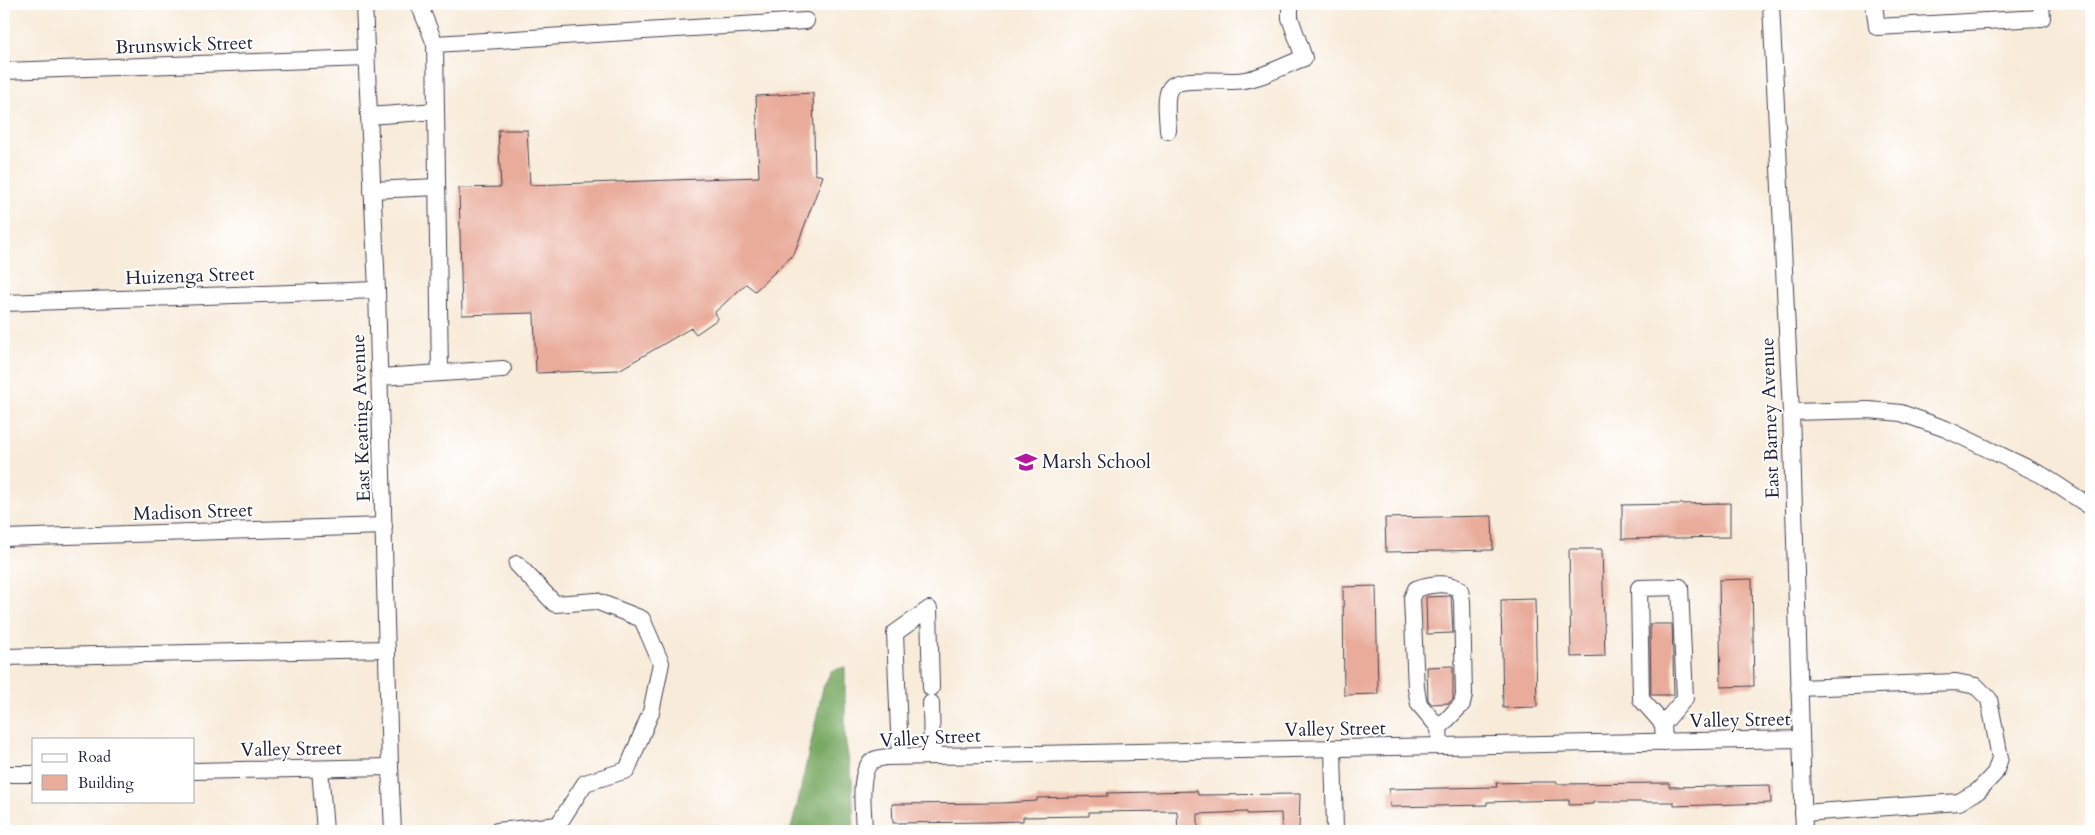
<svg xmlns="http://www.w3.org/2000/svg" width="2095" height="835" viewBox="0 0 2095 835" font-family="Cardo,serif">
	<rect width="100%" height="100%" fill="#fff"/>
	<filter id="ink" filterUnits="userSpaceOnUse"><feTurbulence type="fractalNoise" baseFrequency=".02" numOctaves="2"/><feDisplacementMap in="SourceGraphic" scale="10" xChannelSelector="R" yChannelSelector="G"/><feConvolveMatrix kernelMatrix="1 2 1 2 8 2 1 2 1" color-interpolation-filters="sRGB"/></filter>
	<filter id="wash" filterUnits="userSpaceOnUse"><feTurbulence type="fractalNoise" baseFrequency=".0096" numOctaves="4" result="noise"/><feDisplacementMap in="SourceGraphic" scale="20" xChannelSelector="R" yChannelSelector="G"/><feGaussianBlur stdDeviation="1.12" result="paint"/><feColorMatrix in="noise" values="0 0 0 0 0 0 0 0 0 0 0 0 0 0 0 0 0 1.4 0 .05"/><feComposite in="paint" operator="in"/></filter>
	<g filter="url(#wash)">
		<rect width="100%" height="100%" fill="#f8ebd9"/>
		<path fill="#78a862" stroke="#4d654e" d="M845 667V738L852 780 854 831H790L797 806 823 688 831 671Z"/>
		<g id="blocks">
			<g fill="#e9ab9a">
				<path d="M813 93 815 174 823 176 794 254 755 291 746 284 715 312 718 319 696 334 691 328 619 370 536 373 534 313 462 315 459 188 501 187 498 130H527L530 185 759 177 756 96Z"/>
				<path d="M1730 503V537L1622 539V505Z"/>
				<path d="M1492 516 1493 550 1386 552 1385 518Z"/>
				<path d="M1569 549H1602L1605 656 1571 657Z"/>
				<path d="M1752 579 1754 686 1721 687 1719 580Z"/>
				<path d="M1376 586 1378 694 1344 695 1343 587Z"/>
				<path d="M1451 596 1453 633 1427 634 1426 597Z"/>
				<path d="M1535 599 1537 707 1503 708 1501 600Z"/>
				<path d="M1650 624H1672L1674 695H1651Z"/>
				<path d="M1453 666V699L1449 703 1432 704 1428 700 1427 667Z"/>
				<path d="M1537 782H1557V784L1669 783V787L1770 785 1771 803 1674 806V802H1593V804L1569 805V800L1521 801 1487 802V805L1390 807 1389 789 1497 787 1496 783Z"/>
				<path d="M1197 791 1198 795 1300 794 1299 831H1282L1281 813 1247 814V812L1198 814V831H1178L1177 811 1089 812V816L1023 817V821L989 822 893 823 892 804 1002 803 1037 801V798L1108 796 1107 793Z"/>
			</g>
		</g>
	</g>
	<g filter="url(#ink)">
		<use href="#blocks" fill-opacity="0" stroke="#424053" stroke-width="1"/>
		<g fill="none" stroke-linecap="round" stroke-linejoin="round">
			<g stroke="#424053" stroke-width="18">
				<g id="minor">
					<path d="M364 4 377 290 390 767 393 831"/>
					<path d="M419 4 435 44"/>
					<path d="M1771 4 1791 412 1804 831"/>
					<path d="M1874 4 1877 27 2042 18 2041 4"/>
					<path d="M4 71 366 58"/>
					<path d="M369 116 436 111"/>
					<path d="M1168 131C1168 119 1163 94 1172 86 1181 78 1221 81 1234 81 1257 81 1282 66 1304 58L1290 18V4"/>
					<path d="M372 190 437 187"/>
					<path d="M4 303 377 290"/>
					<path d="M440 373 435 44 806 21"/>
					<path d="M380 377 503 369"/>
					<path d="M1791 412 1869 410 1901 413 1946 429 2042 475 2091 507"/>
					<path d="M4 538 384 526"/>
					<path d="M4 657 387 649"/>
					<path d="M1799 688 1956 682 1976 686 1989 699 2000 758 1995 773 1978 791 1959 802 1803 813"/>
					<path d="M931 703 932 756"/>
					<path d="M1663 724 1685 698 1680 587 1639 588 1641 699 1663 724 1664 742"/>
					<path d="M1439 728 1462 704 1464 695 1462 601 1460 590C1449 581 1429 584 1416 589L1412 598 1416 688 1419 704 1439 728 1440 746"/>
					<path d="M1333 749 1335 831"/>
					<path d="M900 756 895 633 929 609 931 688"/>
					<path d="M320 769 325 831"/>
					<path d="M194 771 390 767"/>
					<path d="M4 774H34"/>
					<path d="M497 831 558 825 585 783 627 770 651 712 661 663 642 619 596 601 555 604 517 564"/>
					<path d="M864 831C864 814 857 773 872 761 877 758 882 758 887 757L1801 739"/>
				</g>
			</g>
			<use href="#minor" stroke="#fff" stroke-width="16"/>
		</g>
	</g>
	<defs>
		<g id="school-bare" transform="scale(1.725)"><path d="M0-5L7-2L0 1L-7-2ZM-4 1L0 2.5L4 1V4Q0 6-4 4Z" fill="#b5179e" stroke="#fff" stroke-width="2.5" paint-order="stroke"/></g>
	</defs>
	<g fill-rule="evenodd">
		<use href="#school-bare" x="1026" y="462"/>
	</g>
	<g text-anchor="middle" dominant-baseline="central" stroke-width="4" stroke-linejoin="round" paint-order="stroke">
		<g font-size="19" fill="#22223b" stroke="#fff">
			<text transform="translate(184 45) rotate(-2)">Brunswick Street</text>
			<text transform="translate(190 276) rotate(-2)">Huizenga Street</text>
			<text transform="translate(361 418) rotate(-92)">East Keating Avenue</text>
			<text transform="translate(1770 418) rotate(-92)">East Barney Avenue</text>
			<text transform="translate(193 512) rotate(-2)">Madison Street</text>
			<text transform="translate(1740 720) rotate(-1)">Valley Street</text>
			<text transform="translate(1335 729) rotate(-1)">Valley Street</text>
			<text transform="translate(930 738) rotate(-3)">Valley Street</text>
			<text transform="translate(291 749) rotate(-1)">Valley Street</text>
		</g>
		<g font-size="19" fill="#22223b" stroke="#fff" text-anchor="start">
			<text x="1042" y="462">Marsh School</text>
		</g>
	</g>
	<rect width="2095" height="835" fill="none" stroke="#fff" stroke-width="20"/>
	<rect x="32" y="738" width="162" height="65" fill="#ffffff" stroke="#a7a7b1"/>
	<rect x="42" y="754" width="25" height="8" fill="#ffffff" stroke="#a7a7b1"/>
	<text x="78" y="762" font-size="15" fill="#22223b">Road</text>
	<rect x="42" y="775" width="25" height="15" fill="#e9ab9a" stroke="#a7a7b1"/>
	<text x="78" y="788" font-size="15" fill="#22223b">Building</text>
</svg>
